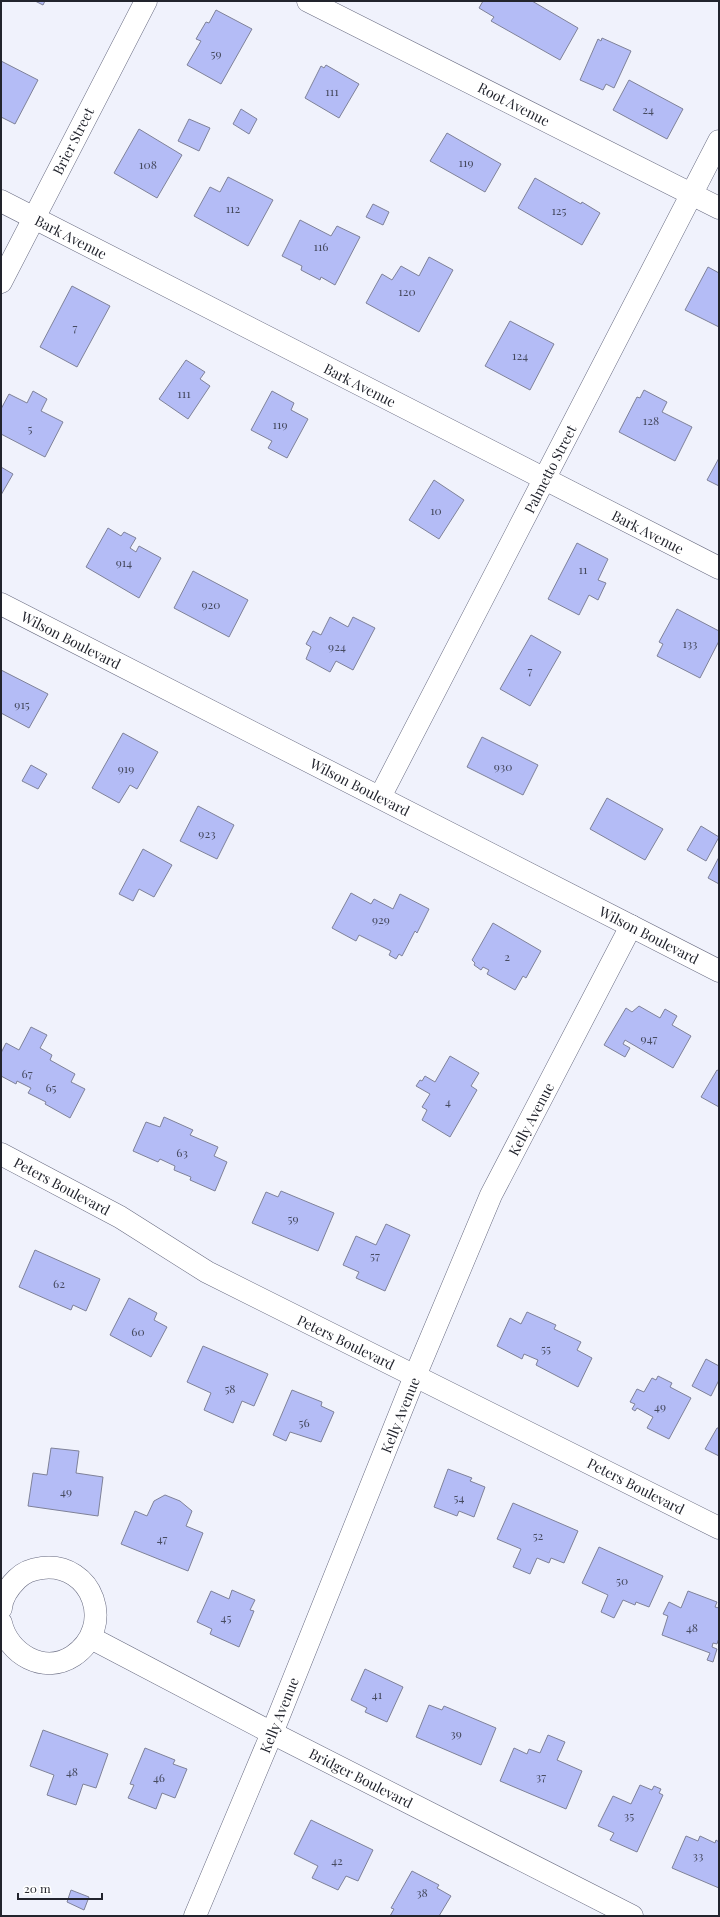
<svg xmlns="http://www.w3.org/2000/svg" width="720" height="1917" viewBox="0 0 720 1917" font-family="'Playfair Display',serif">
	<rect width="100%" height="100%" fill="#f0f2fc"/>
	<g fill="#b4bcf6" stroke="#7f8299">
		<path d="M35 1H45L43 5Z"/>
		<path d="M483 1H532L578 28 560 60 491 21 494 17 479 8Z"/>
		<path d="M216 10 252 29 221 84 187 65 201 41 196 39 206 22 209 23Z"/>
		<path d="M602 38 631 51 614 88 606 84 603 90 580 80 598 39 601 41Z"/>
		<path d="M1 61 38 80 15 124 1 117Z"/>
		<path d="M326 65 359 84 339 118 305 98 321 66 324 68Z"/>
		<path d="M629 80 683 109 667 139 613 110Z"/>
		<path d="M241 109 257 119 249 134 233 124Z"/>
		<path d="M189 119 210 128 199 151 178 141Z"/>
		<path d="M139 129 182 155 157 198 114 173Z"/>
		<path d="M447 133 501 164 485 192 430 161Z"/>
		<path d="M228 177 273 200 248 246 194 216 210 187 220 192Z"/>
		<path d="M535 178 581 204 582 202 600 213 582 245 518 208Z"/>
		<path d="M373 204 389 212 383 225 366 217Z"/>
		<path d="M300 220 331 236 337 226 360 237 335 285 321 277 320 280 301 270 302 266 282 256Z"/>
		<path d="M429 257 453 270 419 332 366 303 382 274 392 280 401 266 419 276Z"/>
		<path d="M708 267 719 273V327L685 310Z"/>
		<path d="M72 286 110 306 77 367 40 347Z"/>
		<path d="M510 321 554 344 530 390 485 366Z"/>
		<path d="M186 360 205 372 200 379 210 386 188 419 159 399Z"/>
		<path d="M644 390 667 402 662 412 692 427 675 461 619 432 637 397 640 398Z"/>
		<path d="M33 391 47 399 41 411 63 422 45 457 1 434V409L9 394 27 403Z"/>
		<path d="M272 391 294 403 291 410 308 419 287 458 268 448 272 441 251 430Z"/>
		<path d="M719 458V486L707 480Z"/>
		<path d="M1 467 13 474 1 495Z"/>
		<path d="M434 480 464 500 439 539 409 520Z"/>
		<path d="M108 528 121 536 124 532 136 538 130 548 136 552 139 546 161 558 139 598 86 567Z"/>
		<path d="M577 543 608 559 598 580 606 583 598 600 589 595 579 615 548 599Z"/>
		<path d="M193 571 248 600 229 637 174 608Z"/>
		<path d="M677 609 719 631V641L700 678 657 656 663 644 659 642Z"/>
		<path d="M330 617 348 627 353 617 375 628 353 670 336 661 330 672 306 659 311 647 306 644 313 631 321 635Z"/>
		<path d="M531 635 561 652 530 706 500 689Z"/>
		<path d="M1 670 48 694 29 728 1 713Z"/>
		<path d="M123 733 158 752 137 789 130 785 119 803 92 788Z"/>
		<path d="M482 737 538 765 523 795 467 767Z"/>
		<path d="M31 765 47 774 38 789 22 781Z"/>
		<path d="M607 798 663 829 645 860 590 829Z"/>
		<path d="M198 806 234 825 217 859 180 841Z"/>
		<path d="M701 826 719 837 706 861 687 850Z"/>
		<path d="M143 849 172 865 154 897 139 889 133 901 119 894Z"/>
		<path d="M719 857V884L708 878Z"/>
		<path d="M351 893 371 904 374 899 393 909 400 894 429 909 417 933 415 931 402 956 399 954 396 959 389 955 391 951 359 935 356 941 332 928Z"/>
		<path d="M493 923 541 951 526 978 523 976 515 990 487 974 489 970 483 967 481 970 474 965 475 963 472 960Z"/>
		<path d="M639 1006 660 1018 665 1009 677 1016 672 1025 691 1036 673 1068 625 1040 623 1044 630 1048 625 1057 604 1045 626 1008 632 1012Z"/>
		<path d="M31 1027 47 1035 40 1048 52 1055 50 1060 75 1074 71 1082 85 1089 70 1118 45 1104 46 1102 28 1093 31 1088 17 1081 16 1084 1 1076V1053L6 1043 19 1050Z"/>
		<path d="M450 1056 479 1073 471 1086 477 1090 450 1137 422 1120 427 1110 422 1107 430 1094 416 1086 420 1080 422 1081 425 1076 435 1082Z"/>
		<path d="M717 1070 719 1071V1107L701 1097Z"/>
		<path d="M164 1117 193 1130 190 1135 218 1147 214 1156 227 1162 215 1191 190 1180 191 1177 174 1170 175 1166 160 1159 158 1162 133 1151 146 1122 160 1127Z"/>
		<path d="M281 1191 334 1213 318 1251 252 1223 266 1192 278 1197Z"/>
		<path d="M386 1224 410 1235 385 1291 356 1278 359 1272 343 1265 356 1236 376 1245Z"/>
		<path d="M35 1250 100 1279 86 1311 73 1305 71 1310 19 1287Z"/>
		<path d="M129 1298 157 1313 154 1320 167 1327 151 1357 110 1335Z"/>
		<path d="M527 1312 556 1325 554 1329 581 1342 577 1350 592 1358 578 1387 536 1365 538 1360 524 1354 522 1359 497 1346 510 1318 521 1324Z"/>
		<path d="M203 1346 268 1374 254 1406 242 1401 233 1423 204 1410 211 1393 187 1382Z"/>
		<path d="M706 1359 719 1366V1380L711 1396 692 1386Z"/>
		<path d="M658 1376 672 1383 670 1387 691 1398 669 1439 647 1428 653 1417 637 1408 635 1411 632 1409 635 1404 630 1402 637 1389 644 1392 652 1378 656 1380Z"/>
		<path d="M292 1390 322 1402 321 1406 334 1412 321 1442 290 1432 286 1441 273 1435Z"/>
		<path d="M717 1428H719V1456L705 1449Z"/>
		<path d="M51 1448 79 1451 76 1473 103 1477 98 1516 28 1506 33 1473 47 1475Z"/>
		<path d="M448 1469 472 1478 470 1481 485 1487 474 1517 459 1511 457 1516 434 1507Z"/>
		<path d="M165 1495 180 1501 192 1511 186 1526 203 1533 188 1571 121 1544 135 1511 147 1516 154 1501Z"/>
		<path d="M513 1503 578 1531 564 1563 551 1558 549 1563 537 1558 530 1574 513 1567 521 1549 497 1539Z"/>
		<path d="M599 1547 663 1576 649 1607 636 1602 635 1605 623 1600 614 1618 601 1612 608 1595 582 1583Z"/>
		<path d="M232 1590 255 1600 250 1610 254 1611 239 1647 210 1634 212 1629 197 1622 211 1591 229 1599Z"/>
		<path d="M688 1591 717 1602 715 1607 719 1608V1638L717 1644 713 1643 712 1647 717 1649 713 1662 707 1660 710 1653 662 1635 668 1616 663 1614 669 1602 681 1608Z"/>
		<path d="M365 1669 403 1687 387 1722 365 1712 367 1708 351 1700Z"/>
		<path d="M429 1705 442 1710 444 1706 496 1728 481 1765 416 1737Z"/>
		<path d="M43 1730 108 1754 96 1788 83 1784 76 1805 47 1795 54 1775 30 1766Z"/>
		<path d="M548 1735 565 1742 557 1760 582 1771 566 1809 500 1781 514 1748 527 1754 529 1749 540 1753Z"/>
		<path d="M145 1748 175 1760 173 1764 187 1769 175 1798 162 1793 156 1809 128 1798 134 1785 130 1784Z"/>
		<path d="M640 1785 652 1790 654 1786 661 1789 659 1793 663 1795 637 1852 610 1840 614 1833 598 1826 613 1796 631 1804Z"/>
		<path d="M311 1820 373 1850 358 1881 346 1876 338 1890 312 1878 318 1866 294 1854Z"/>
		<path d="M686 1836 698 1841 700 1836 715 1843 716 1840 719 1842V1888L672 1868Z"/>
		<path d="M412 1871 439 1885 437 1888 451 1896 439 1916H390L394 1909 391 1908Z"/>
		<path d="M71 1890 89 1897 84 1910 67 1902Z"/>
	</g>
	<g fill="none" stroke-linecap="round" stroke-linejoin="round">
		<g stroke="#686b81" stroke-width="23">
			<g id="minor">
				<path d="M308 1 719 208"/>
				<path d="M1 201 719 568"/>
				<path d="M1 282 146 1"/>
				<path d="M1 604 719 971"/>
				<path d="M380 797 719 141"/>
				<path d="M1 1154 120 1217 207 1272 719 1528"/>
				<path d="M1 1608C2 1596 9 1587 17 1579 23 1573 33 1569 42 1568 93 1562 116 1627 73 1656 44 1675 8 1654 1 1623"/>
				<path d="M91 1638 272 1733 632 1916"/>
				<path d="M195 1916 272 1733 415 1376 491 1195 631 926"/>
			</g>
		</g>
		<use href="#minor" stroke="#fff" stroke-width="22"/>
	</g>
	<g text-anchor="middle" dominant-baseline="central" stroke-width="3" stroke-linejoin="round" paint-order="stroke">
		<g font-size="12" fill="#464a5f">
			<text x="216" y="53">59</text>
			<text x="332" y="91">111</text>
			<text x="648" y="109">24</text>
			<text x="466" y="162">119</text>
			<text x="148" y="164">108</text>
			<text x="233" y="208">112</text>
			<text x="559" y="210">125</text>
			<text x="321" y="246">116</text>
			<text x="407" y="291">120</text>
			<text x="75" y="327">7</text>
			<text x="520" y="355">124</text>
			<text x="184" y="393">111</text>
			<text x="651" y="420">128</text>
			<text x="280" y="424">119</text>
			<text x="30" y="428">5</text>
			<text x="436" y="510">10</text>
			<text x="124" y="562">914</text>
			<text x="583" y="569">11</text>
			<text x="211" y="604">920</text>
			<text x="690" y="643">133</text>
			<text x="337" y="646">924</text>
			<text x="530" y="670">7</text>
			<text x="22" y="704">915</text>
			<text x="503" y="766">930</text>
			<text x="126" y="768">919</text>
			<text x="207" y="833">923</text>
			<text x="381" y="919">929</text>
			<text x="507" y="956">2</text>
			<text x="649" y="1038">947</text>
			<text x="27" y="1073">67</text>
			<text x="51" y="1087">65</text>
			<text x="448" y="1101">4</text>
			<text x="182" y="1152">63</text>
			<text x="293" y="1218">59</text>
			<text x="375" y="1255">57</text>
			<text x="59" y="1283">62</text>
			<text x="138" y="1331">60</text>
			<text x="546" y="1348">55</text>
			<text x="230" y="1388">58</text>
			<text x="660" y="1406">49</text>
			<text x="304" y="1422">56</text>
			<text x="66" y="1491">49</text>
			<text x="459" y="1497">54</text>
			<text x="538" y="1535">52</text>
			<text x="162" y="1538">47</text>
			<text x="622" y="1580">50</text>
			<text x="226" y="1617">45</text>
			<text x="692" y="1627">48</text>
			<text x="377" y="1694">41</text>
			<text x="456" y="1733">39</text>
			<text x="72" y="1771">48</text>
			<text x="541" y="1776">37</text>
			<text x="159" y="1777">46</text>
			<text x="629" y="1815">35</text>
			<text x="698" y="1855">33</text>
			<text x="337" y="1860">42</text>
			<text x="422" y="1892">38</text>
		</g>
		<g font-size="14" fill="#22242d" stroke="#fff">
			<text transform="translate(514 104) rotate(27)">Root Avenue</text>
			<text transform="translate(73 141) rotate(-63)">Brier Street</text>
			<text transform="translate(71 237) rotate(27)">Bark Avenue</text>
			<text transform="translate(360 385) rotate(27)">Bark Avenue</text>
			<text transform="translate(550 469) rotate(-63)">Palmetto Street</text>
			<text transform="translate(648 532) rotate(27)">Bark Avenue</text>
			<text transform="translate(71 640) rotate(27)">Wilson Boulevard</text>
			<text transform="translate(360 787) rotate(27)">Wilson Boulevard</text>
			<text transform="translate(649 935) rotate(27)">Wilson Boulevard</text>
			<text transform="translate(531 1119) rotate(-62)">Kelly Avenue</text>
			<text transform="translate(62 1186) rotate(28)">Peters Boulevard</text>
			<text transform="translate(346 1342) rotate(26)">Peters Boulevard</text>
			<text transform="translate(400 1415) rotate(-68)">Kelly Avenue</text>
			<text transform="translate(636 1486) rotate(27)">Peters Boulevard</text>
			<text transform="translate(279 1715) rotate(-68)">Kelly Avenue</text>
			<text transform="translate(361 1778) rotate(27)">Bridger Boulevard</text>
		</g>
	</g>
	<rect width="720" height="1917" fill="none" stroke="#22242d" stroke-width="4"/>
	<path d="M18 1893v6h84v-6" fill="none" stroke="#22242d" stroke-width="2"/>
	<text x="24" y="1893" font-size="12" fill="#22242d" stroke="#ffffff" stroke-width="3" paint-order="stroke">20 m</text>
</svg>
